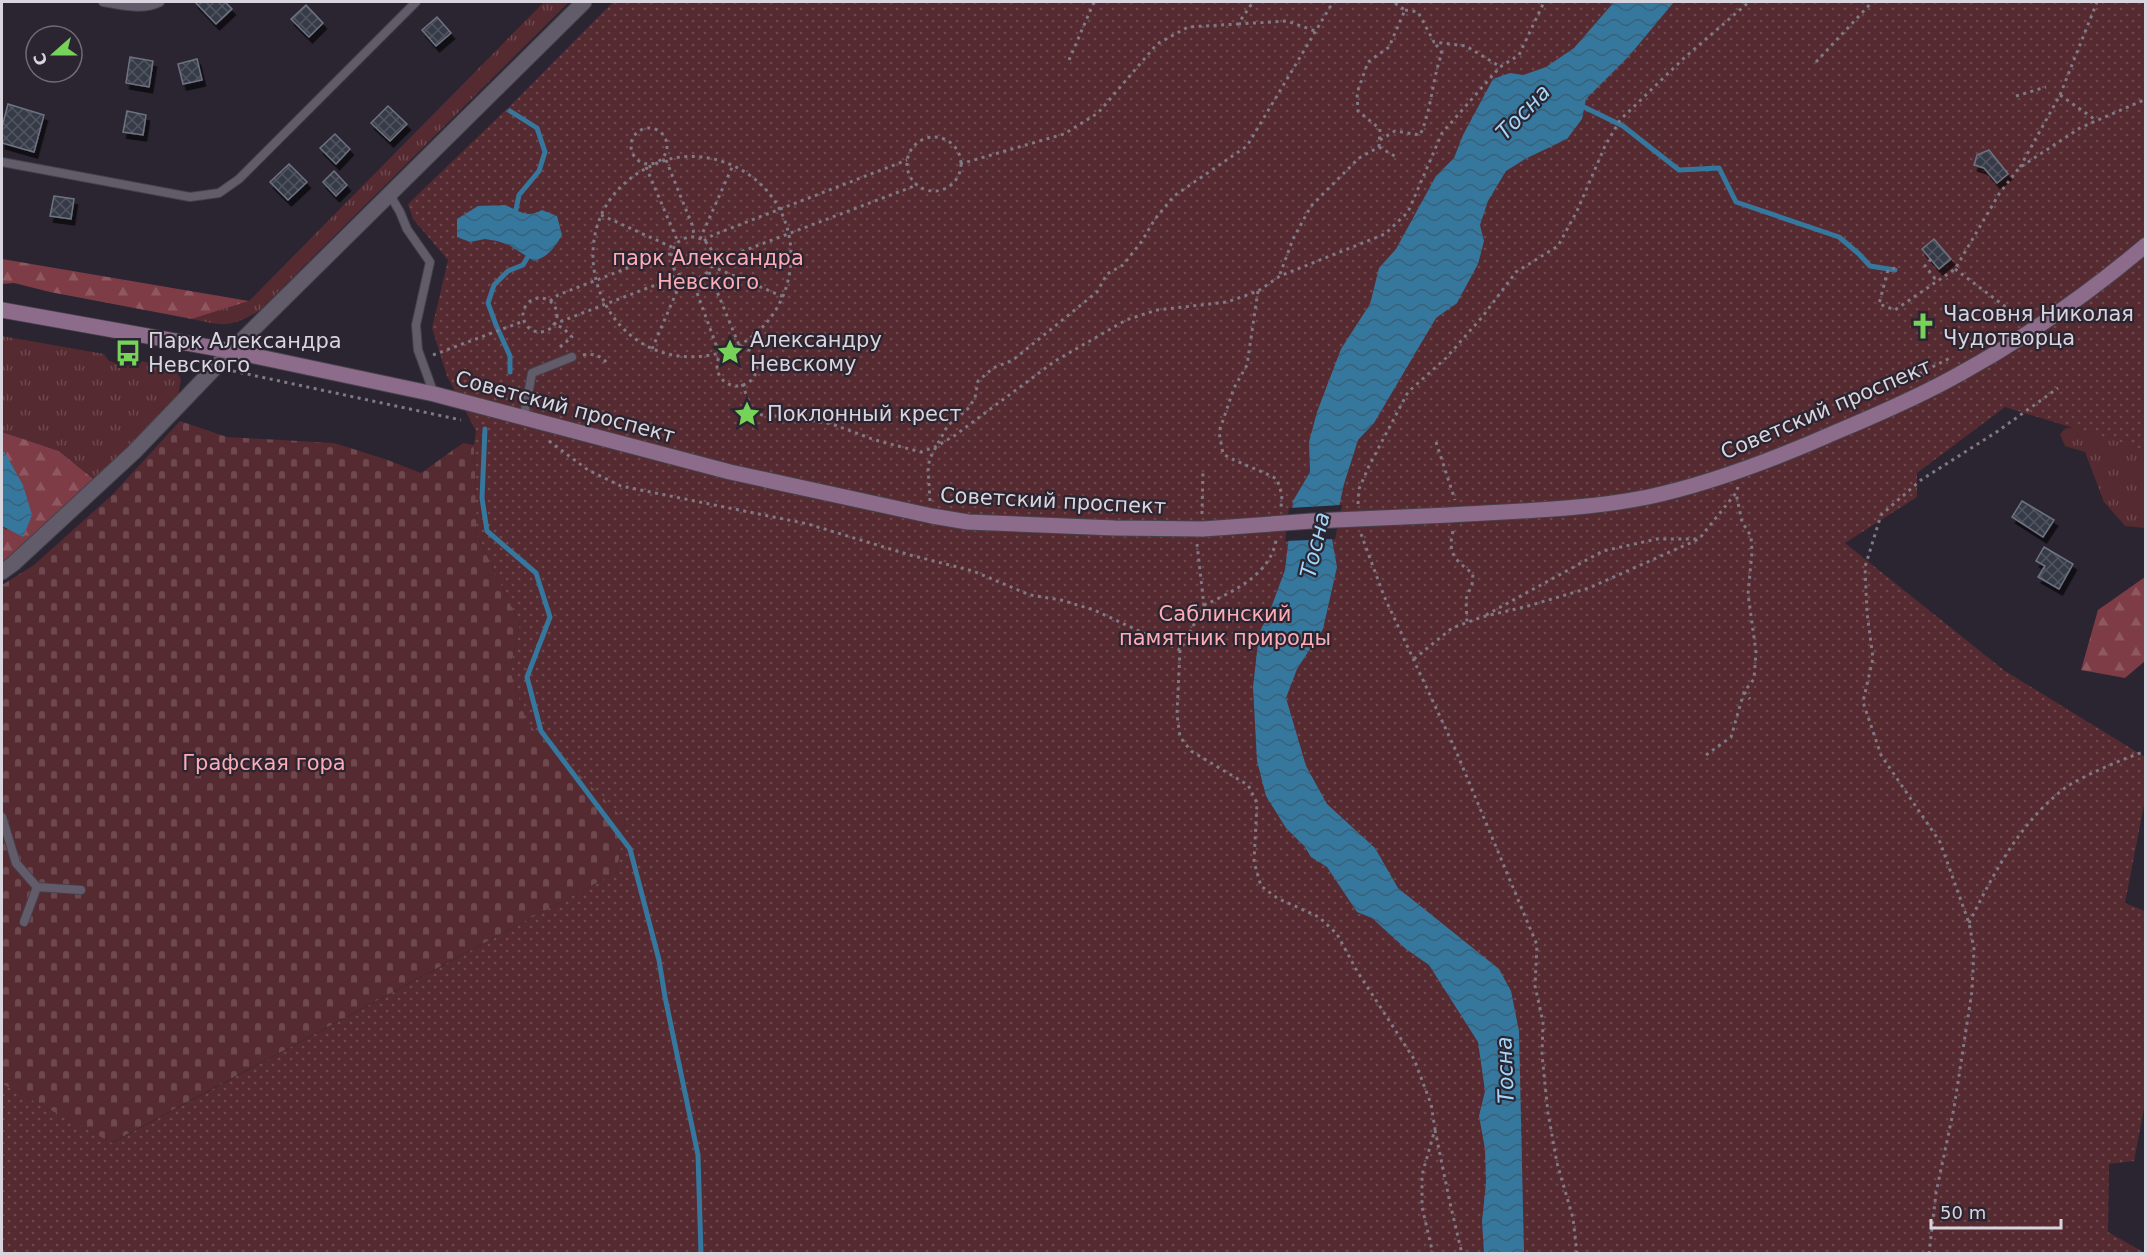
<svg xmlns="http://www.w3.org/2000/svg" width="2147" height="1255" viewBox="0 0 2147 1255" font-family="'DejaVu Sans',sans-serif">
	<defs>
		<pattern id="grass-tufts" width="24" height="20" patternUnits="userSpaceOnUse" patternTransform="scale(1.5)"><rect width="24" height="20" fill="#552a30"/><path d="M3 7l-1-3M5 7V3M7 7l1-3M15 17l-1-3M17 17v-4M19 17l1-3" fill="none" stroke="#6d484e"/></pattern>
		<pattern id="forest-firs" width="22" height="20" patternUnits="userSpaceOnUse" patternTransform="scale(1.5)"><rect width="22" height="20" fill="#7d3c46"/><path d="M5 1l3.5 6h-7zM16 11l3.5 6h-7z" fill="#8f5760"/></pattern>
		<pattern id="cemetery-stones" width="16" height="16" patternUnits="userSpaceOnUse" patternTransform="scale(1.5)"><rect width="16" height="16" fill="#552a30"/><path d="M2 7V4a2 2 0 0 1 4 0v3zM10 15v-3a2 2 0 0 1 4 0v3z" fill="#6d484e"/></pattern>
		<pattern id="park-dots" width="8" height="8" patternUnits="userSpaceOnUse" patternTransform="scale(1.5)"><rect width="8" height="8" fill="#552a30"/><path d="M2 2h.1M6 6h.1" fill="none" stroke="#6d484e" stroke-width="1.8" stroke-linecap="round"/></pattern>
		<pattern id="water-waves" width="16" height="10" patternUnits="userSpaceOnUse" patternTransform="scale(1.5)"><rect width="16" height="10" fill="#36779e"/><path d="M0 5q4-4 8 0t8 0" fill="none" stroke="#3a617a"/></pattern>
		<pattern id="building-cross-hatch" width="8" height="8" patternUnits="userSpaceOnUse" patternTransform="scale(1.5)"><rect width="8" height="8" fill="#363a47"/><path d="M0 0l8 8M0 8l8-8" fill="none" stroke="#525661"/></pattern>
		<filter id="shadow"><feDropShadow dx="3.5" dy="6" stdDeviation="0" flood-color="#0009"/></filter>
	</defs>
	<rect width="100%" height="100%" fill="#2b2531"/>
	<g fill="url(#grass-tufts)">
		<path d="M544 2H569L259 311C230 328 223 326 192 319L249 301Z"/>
		<path d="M2 336 104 354 109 361 126 366 140 361 172 366 181 379 178 396 97 482 59 451 2 432Z"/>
		<path d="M2145 401V528L2125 526 2104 502 2085 452 2065 446 2060 434 2066 428 2097 427Z"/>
	</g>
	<g fill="url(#forest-firs)">
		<path d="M2 259 249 301 192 319 50 292 14 283 2 284Z"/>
		<path d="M2 432 59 451 97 482 2 566V526L7 530 5 453 2 450Z"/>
		<path d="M2145 577V661L2125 678 2081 670 2098 610Z"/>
	</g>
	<path fill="url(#cemetery-stones)" d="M180 421 227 437 334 443 385 459 421 473 463 443 474 445 477 535 520 624 510 670 527 722 625 820 617 872 111 1143 2 1084V585L34 565 112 495Z"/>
	<path fill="url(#park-dots)" d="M613 2H2145V450L2005 407 1917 473V497L1845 543 2005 671 2145 757V800L2125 903 2145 911V1103L2134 1161 2109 1164 2108 1232 2145 1253H2V1084L112 1143 617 872 625 820 527 723 510 670 520 624 477 535 474 445 476 431 447 376 432 328 448 260 413 219 408 204 515 101Z"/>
	<g fill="url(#water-waves)">
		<path d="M1614 2H1674L1629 56 1586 99 1582 119 1567 139 1527 158 1506 171 1488 201 1480 225 1484 241 1478 264 1457 303 1436 318 1374 423 1358 440 1344 484 1332 539 1337 567 1323 629 1297 669 1286 698 1306 766 1327 804 1375 848 1398 888 1499 969 1511 991 1519 1031 1524 1253H1484L1482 1221 1486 1183 1485 1149 1479 1116 1485 1091 1478 1042 1429 965 1406 949 1372 918 1357 912 1327 867 1311 857 1305 847 1286 828 1266 796 1257 761 1253 687 1259 634 1271 608 1285 570 1293 501 1310 472 1309 442 1317 412 1341 349 1370 304 1379 268 1396 249 1436 176 1454 158 1463 135 1493 79 1510 73 1523 75 1546 67 1574 48Z"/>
		<path d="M505 205C520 211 527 219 542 210L557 216 562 235C555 247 548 257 534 261L509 245 497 241 485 239 470 242 457 237V219L478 206Z"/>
		<path d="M2 450 5 453 23 485 32 515 23 537 2 526Z"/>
	</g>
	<path fill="#2b2531" d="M1342 505 1335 539 1285 541 1289 508Z"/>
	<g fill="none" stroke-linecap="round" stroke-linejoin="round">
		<g stroke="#36779e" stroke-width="5">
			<path d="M1584 107 1623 126 1679 170 1719 168 1736 202 1839 237 1859 254 1870 266 1895 270"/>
			<path d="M510 111 537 128 545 152 539 171 519 195 515 214"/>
			<path d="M510 372V356L496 325 488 303 494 285 508 271 523 265 530 253"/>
			<path d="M485 429 482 498 487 531 536 573 550 617 527 677 541 731 630 849 659 960 665 997 698 1155 701 1254"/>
		</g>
	</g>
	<g fill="url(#building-cross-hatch)" stroke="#6e7381" stroke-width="1.5" filter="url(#shadow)">
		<path d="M195 2H225L232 9 216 24Z"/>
		<path d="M306 5 323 23 309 37 291 19Z"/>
		<path d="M437 17 451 33 436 46 422 30Z"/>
		<path d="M130 57 153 61 149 87 126 83Z"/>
		<path d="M197 59 202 80 183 84 178 64Z"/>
		<path d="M8 104 44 115 34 152 2 143V127Z"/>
		<path d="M388 106 407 124 390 141 371 123Z"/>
		<path d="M127 111 146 115 143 135 123 132Z"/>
		<path d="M335 134 350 149 336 164 320 148Z"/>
		<path d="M1989 150 2008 174 1997 183 1984 168 1974 165 1977 155Z"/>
		<path d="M289 164 307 182 288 200 270 182Z"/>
		<path d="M334 171 347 185 336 196 323 182Z"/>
		<path d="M54 196 74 199 71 219 50 216Z"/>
		<path d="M1934 239 1951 259 1939 269 1922 249Z"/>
		<path d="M2022 501 2054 520 2043 537 2012 517Z"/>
		<path d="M2044 547 2073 564 2059 589 2038 577 2045 566 2036 561Z"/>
	</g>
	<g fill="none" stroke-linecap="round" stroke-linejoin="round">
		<g stroke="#46424c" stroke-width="10">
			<g id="service">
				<path d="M103 2C121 5 143 11 160 2"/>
				<path d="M2 162 190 197 219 193 239 179 416 2"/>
				<path d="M390 195 400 212 407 229 430 262 416 325 418 350 434 394"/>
				<path d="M524 416 532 373 572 357"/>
				<path d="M2 817 16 863 37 887 24 922"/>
				<path d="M37 887 81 890"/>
			</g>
		</g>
		<g stroke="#46424c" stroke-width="17">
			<path id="tertiary" d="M2 572 13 564 134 452 231 351 584 2"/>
		</g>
		<g stroke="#46424c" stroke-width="17">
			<g id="secondary">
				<path d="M2 310 231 351 434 394 730 472 932 516 968 522 1115 528 1203 529"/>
				<path d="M1449 515C1515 511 1583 510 1648 497 1713 483 1775 459 1836 432 1879 414 1923 395 1963 372 2028 336 2089 293 2146 245"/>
			</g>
		</g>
		<g stroke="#7f7a85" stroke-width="3" stroke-dasharray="3 4.5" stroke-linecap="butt">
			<path d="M1405 10 1418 12 1434 42 1466 46 1499 66"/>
			<path d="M1238 24 1287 21 1315 31"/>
			<path d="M1069 60 1094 2"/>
			<path d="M1816 62 1872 2"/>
			<path d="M2060 95 2097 2"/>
			<path d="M2016 96 2046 87"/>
			<circle cx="649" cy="146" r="18"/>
			<circle cx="934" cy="164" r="27"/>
			<path d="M1380 140 1395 131 1420 135C1432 109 1432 79 1442 53L1434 42"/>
			<path d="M1379 147 1380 129 1358 111 1357 93 1368 62 1389 47 1405 10 1393 2"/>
			<path d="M1379 147 1398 158"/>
			<path d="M666 160 693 227 694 237"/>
			<path d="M960 164 1064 134 1098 113 1157 44 1188 27 1238 24 1253 2"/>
			<path d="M646 167 678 242"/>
			<path d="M2020 167 2060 95 2097 121"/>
			<path d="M601 215 674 248"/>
			<circle cx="692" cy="258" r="21"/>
			<path d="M700 239 733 165"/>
			<path d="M704 241 713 235 907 160"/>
			<path d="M713 259H722L917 185"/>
			<path d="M1931 259 1925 266 1937 281"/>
			<path d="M711 266 784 297"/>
			<path d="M1895 268 1888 270 1879 304 1895 310 1955 269 1999 194 2019 168 2080 128 2146 99"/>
			<path d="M1955 269 2022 319"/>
			<path d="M709 272 739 345"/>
			<path d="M1280 274 1293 239 1311 206 1359 158 1379 147"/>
			<path d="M692 279 719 353"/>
			<path d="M1258 291 1247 365 1234 388 1219 432 1223 454C1242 465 1258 469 1277 479L1282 495 1281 507"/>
			<circle cx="540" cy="315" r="17"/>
			<path d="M550 301 558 295 661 255 671 254"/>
			<circle cx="737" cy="366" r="20"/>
			<path d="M560 347 572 337 563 328 554 324 671 279 677 274"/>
			<path d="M652 349 683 277"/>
			<path d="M724 352C598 388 537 210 660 162 689 151 723 157 748 174 811 217 803 312 736 347"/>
			<path d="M433 355 524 321"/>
			<path d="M583 355C595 353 601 356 609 365"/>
			<path d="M233 371 461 420"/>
			<path d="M473 384 485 389"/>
			<path d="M742 384 753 412 765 416H784L832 424 875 440 921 452 935 447 954 436 1055 361 1126 320 1157 310 1227 302 1258 291 1280 276 1385 234 1408 212 1442 133 1500 67 1519 55 1544 2"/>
			<path d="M1879 394 1950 358"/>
			<path d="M549 441 588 470 621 486 808 524 910 555 973 571 1030 595 1061 600 1094 610 1180 650 1204 606 1197 544"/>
			<path d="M1436 442 1455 500"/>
			<path d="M930 501 928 467 930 458 948 425 967 410 975 398 978 381 993 368 1013 360 1097 292 1107 274 1123 265 1142 241 1155 219 1174 196 1247 146 1333 2"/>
			<path d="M1358 504 1359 489 1369 466 1408 392 1446 358 1483 316 1516 272 1558 246 1577 211 1605 146 1620 120 1684 58 1749 2"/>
			<path d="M1202 514 1203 470"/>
			<path d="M1453 531C1447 555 1456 560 1473 574L1472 584 1466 599 1467 623"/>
			<path d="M1361 534 1384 596 1456 751 1537 945 1535 986 1543 1022 1542 1055 1548 1113 1557 1163 1573 1218 1577 1254"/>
			<path d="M1204 605C1233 592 1271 574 1276 540"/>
			<path d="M1486 615 1603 551 1657 539H1696"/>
			<path d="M1180 650 1177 714 1180 737 1191 751 1248 785 1257 803 1254 862 1261 886 1277 898 1319 917 1337 934 1357 971 1414 1059 1431 1104 1435 1129 1422 1175V1207L1433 1254"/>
			<path d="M1414 659 1452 628 1482 617 1528 606 1589 588 1699 539 1736 493 1738 487"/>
			<path d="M1744 692 1750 699"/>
			<path d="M1706 755 1731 737 1744 692 1754 679 1756 652 1748 594 1752 552 1751 536 1742 522 1736 493"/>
			<path d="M1969 923C1994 873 2019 823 2065 788 2082 776 2125 758 2146 751"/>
			<path d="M1435 1130 1450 1203 1462 1254"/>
			<path d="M1929 1254 1936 1193 1954 1108 1972 991 1974 949 1969 923 1940 842 1881 755 1863 702 1873 658 1867 613 1865 567 1881 515 1921 480 1998 431 2058 388"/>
		</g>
		<use href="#service" stroke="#625c6a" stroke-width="8"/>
		<use href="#tertiary" stroke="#625c6a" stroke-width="15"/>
		<use href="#secondary" stroke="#8d6b8a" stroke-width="15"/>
		<g stroke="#46424c" stroke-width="17" stroke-linecap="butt">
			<path id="secondary-bridge" d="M1203 529 1312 521 1449 515"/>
		</g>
		<use href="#secondary-bridge" stroke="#8d6b8a" stroke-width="15"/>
	</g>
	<defs>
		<g id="church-bare" transform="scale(2.07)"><path d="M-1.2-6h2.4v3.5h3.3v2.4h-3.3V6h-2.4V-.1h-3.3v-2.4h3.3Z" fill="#77d259" stroke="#2b2531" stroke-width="2.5" paint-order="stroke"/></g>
		<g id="sight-bare" transform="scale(2.07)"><path d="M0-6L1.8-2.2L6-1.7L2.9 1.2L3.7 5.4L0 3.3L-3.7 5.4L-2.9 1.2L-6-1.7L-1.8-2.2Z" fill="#77d259" stroke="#2b2531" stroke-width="2.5" paint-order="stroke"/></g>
		<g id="bus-bare" transform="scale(2.07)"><path d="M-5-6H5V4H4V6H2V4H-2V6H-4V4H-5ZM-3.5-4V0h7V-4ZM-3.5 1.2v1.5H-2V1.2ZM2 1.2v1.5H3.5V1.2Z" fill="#77d259" stroke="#2b2531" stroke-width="2.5" paint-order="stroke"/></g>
	</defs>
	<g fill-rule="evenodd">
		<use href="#church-bare" x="1923" y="326"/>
		<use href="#sight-bare" x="730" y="352"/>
		<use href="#bus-bare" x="128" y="353"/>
		<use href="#sight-bare" x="747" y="414"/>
	</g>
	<g text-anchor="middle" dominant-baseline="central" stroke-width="4.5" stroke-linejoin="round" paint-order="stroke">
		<g font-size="21" fill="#fdabb4" stroke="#2b2531">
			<text x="708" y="258">парк Александра<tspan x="708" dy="24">Невского</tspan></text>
			<text x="1225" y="614">Саблинский<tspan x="1225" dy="24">памятник природы</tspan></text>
			<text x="264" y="763">Графская гора</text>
		</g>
		<g font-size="21" fill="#d9d5de" stroke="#2b2531" text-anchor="start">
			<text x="1943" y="314">Часовня Николая<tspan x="1943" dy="24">Чудотворца</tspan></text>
			<text x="750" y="340">Александру<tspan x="750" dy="24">Невскому</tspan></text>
			<text x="148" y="341">Парк Александра<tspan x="148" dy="24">Невского</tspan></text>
			<text x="767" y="414">Поклонный крест</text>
		</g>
		<g font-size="21" fill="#d9d5de" stroke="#2b2531">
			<text transform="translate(565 407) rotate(15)">Советский проспект</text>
			<text transform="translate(1826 409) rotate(-23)">Советский проспект</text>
			<text transform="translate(1053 501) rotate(3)">Советский проспект</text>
		</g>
		<g font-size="22" font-style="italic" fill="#a3d6f9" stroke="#2b2531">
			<text transform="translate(1523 112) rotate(-46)">Тосна</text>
			<text transform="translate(1315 545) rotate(-77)">Тосна</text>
			<text transform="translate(1505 1070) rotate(-92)">Тосна</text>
		</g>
	</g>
	<rect width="2147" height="1255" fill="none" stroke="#d9d5de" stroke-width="6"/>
	<g transform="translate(54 54) rotate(249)"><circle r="28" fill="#2b2531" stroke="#716b76" stroke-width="1.5"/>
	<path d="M0-4.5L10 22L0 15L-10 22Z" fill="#77d259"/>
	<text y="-9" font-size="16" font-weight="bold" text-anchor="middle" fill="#d9d5de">С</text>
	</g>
	<path d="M1931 1219v9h130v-9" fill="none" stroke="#d9d5de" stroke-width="3"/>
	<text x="1940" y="1219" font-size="18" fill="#d9d5de" stroke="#2b2531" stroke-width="4.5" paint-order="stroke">50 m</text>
</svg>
